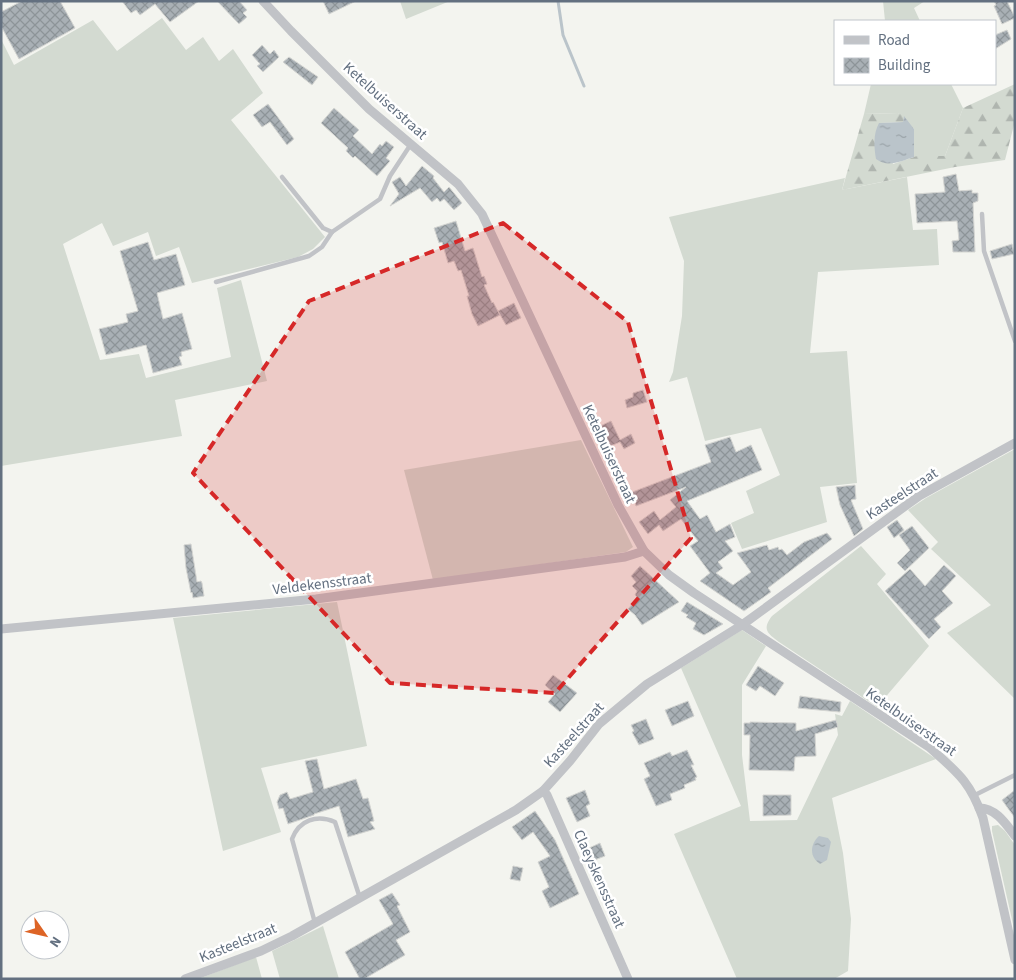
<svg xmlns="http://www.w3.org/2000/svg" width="1016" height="980" viewBox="0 0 1016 980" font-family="'Source Sans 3',sans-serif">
	<defs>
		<pattern id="forest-firs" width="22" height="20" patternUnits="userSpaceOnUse" patternTransform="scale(1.25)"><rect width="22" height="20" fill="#d3dad1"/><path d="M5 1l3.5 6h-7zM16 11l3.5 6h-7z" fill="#afb5af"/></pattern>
		<pattern id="water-ripples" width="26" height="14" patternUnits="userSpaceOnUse" patternTransform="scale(1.25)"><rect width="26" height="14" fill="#bac4ca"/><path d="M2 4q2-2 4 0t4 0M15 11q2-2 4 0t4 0" fill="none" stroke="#9ba4a9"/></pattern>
		<pattern id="building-cross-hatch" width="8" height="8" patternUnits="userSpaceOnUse" patternTransform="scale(1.25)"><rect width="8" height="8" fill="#a9b0b5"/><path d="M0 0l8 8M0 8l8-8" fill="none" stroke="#8d9498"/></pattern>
	</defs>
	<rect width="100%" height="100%" fill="#f3f4ef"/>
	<g fill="#d3dad1">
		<path d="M400 1H450L406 19Z"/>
		<path d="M883 1H925L914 8 920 21H885Z"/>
		<path d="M162 18 186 50 203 37 219 61 233 49 263 93 231 120 325 237 313 249 298 257 192 283 179 247 156 256 148 232 113 246 102 223 63 244 100 360 139 354 146 378 231 357 217 288 241 280 267 381 175 400 182 436 1 466V39L14 65 93 20 117 51Z"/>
		<path d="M871 84H951L963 108 945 156 914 157V129L898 113 864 114Z"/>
		<path d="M907 177 913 230 937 229 939 265 818 272 810 353 847 351 857 483 820 487 827 522 742 549 731 523 754 513 746 491 780 475 761 428 705 441 687 377 669 382 673 372 682 316 684 261 669 217 845 178 842 190Z"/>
		<path d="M581 440 633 547 626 552 433 580 404 470Z"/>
		<path d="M1015 449V699L947 633 991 605 931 549 938 542 908 510 926 498Z"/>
		<path d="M861 546 886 574 877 584 929 646 877 707 779 642C767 633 762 629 772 616Z"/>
		<path d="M337 602 367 746 261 768 281 832 223 851 173 618Z"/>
		<path d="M742 630 766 646 742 685V755L750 821 797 820 838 735 835 714 842 716 850 701 936 759 832 798 843 853 851 919 848 971 834 979H737L674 834 741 806 681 668Z"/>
		<path d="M998 825 1005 831 1015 845V933L992 831V826Z"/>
		<path d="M323 926 339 979H280L272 951Z"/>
		<path d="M256 957 262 979H198Z"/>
	</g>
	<path fill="url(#forest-firs)" d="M1015 84V121L1005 160 955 167 842 190 864 114 898 113 904 116 903 122 880 123 893 164 917 156H945L963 108Z"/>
	<g fill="url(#water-ripples)">
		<path d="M904 116 914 129V157C901 161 888 168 876 159 874 147 873 134 879 123L903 122Z"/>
		<path d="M819 836 828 838 831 842 827 860 820 864C809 857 810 844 819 836Z"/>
	</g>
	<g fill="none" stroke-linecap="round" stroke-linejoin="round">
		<path stroke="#bac4ca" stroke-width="3" d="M558 1 563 35 584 86"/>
	</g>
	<g fill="url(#building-cross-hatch)" stroke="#d4d5d2">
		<path d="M22 1H60L75 28 19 59 1 26V12Z"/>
		<path d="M122 1H199L170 22 155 4 140 15 136 10 131 13Z"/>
		<path d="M217 1H239L247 10 243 13 247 17 239 24Z"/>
		<path d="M323 1H356L329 14Z"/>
		<path d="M994 1H1007L1015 18 1002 24 994 6 996 5Z"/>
		<path d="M1007 30 1011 39 995 49V35Z"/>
		<path d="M262 45 270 54 274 50 279 57 263 72 257 66 260 64 252 55Z"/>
		<path d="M289 57 318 77 312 85 283 62Z"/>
		<path d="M268 104 294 139 287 145 270 122 262 127 253 115Z"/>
		<path d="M334 108 359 130 353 136 372 154 380 144 382 146 386 141 394 147 386 158 390 161 377 176 355 156 353 158 346 151 348 148 321 123Z"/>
		<path d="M422 166 434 176 433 178 444 192 449 187 462 203 454 210 444 199 440 202 437 198 432 202 420 188 390 206 399 194 392 182 400 177 406 186Z"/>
		<path d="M956 174 959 191 972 190V193H978V201L973 203 975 252H953L952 241 959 240 957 221 917 223 915 194 945 192 943 177Z"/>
		<path d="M456 221 465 251 473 248 482 277 484 276 487 284 484 285 492 303 493 302 500 315 478 326 472 314 467 296H469L461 270 458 271 454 261 448 263 442 242 439 243 434 228Z"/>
		<path d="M148 242 154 260 176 254 185 285 157 293 163 319 182 313 192 349 181 352 182 356 179 357 182 365 153 373 146 345 106 355 99 329 128 322 126 314 138 311 120 251Z"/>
		<path d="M1012 244 1014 254 992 259 990 251Z"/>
		<path d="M514 303 521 318 506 325 498 311Z"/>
		<path d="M643 390 647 402 627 408 625 400 633 397V393Z"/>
		<path d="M611 421 620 440 631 434 635 443 624 449 620 442 606 448 596 428Z"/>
		<path d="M730 437 736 452 751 445 762 470 687 501 700 519 707 515 716 532 730 524 735 537 725 541 733 551 718 562 723 568 716 573 733 585 751 572 737 553 767 545 769 550 778 547 779 550 782 549 787 555 804 542 827 533 832 539 768 588 771 592 744 611 700 581 710 573 690 546 698 541 681 519 663 531 659 525 648 534 639 522 654 511 660 520 676 507 670 500 686 487 636 506 635 502 626 505 622 496 711 462 705 445Z"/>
		<path d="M855 485 856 499 851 500 863 529 854 536 840 505 836 487Z"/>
		<path d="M897 520 904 530 894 538 887 527Z"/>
		<path d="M912 526 929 548 905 571 897 563 910 550 899 535Z"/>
		<path d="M191 544 197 582 201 581 202 583 204 596 193 598 192 592 191 593 186 568 184 545Z"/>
		<path d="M944 565 956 576 942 591 953 603 934 619 941 627 929 639 885 591 910 569 925 586Z"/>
		<path d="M640 566 679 602 642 625 635 615 628 609 638 598 635 595 637 591 632 586 636 582 631 576Z"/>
		<path d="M687 602 723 624 704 635 693 629 696 623 686 617 688 615 681 611Z"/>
		<path d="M758 666 784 683 775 696 760 686 756 691 746 685Z"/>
		<path d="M553 675 577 693 560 712 548 702 555 694 545 685Z"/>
		<path d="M800 696 841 702 840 712 798 708Z"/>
		<path d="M688 701 694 716 672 726 665 710Z"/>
		<path d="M646 719 654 739 639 745 632 732 634 731 631 725Z"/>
		<path d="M836 720 838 727 815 734 816 756 795 757 794 771 749 770 750 735H744V723H750V722L796 723V731Z"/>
		<path d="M687 750 694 765H691L697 777 695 778 696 780 684 785 685 788 670 794 672 800 656 806 644 779 650 776 644 763 670 752 672 756Z"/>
		<path d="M317 759 324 789 356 779 363 799 368 798 374 821 370 822 375 829 348 837 339 806 314 814V815L288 824 283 808 279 809 277 802 280 795 287 792 290 799 313 792 305 761Z"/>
		<path d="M585 790 590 804 586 806 590 816 577 822 566 798Z"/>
		<path d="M1015 790V818L1002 800Z"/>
		<path d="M763 795H791V815L763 816Z"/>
		<path d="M535 811 555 840 579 894 550 908 542 891 549 887 538 862 550 856 533 832 522 840 512 827Z"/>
		<path d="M600 843 605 856 592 861 587 849Z"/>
		<path d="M513 866 523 868 520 881 510 879Z"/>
		<path d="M392 893 400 905 397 906 410 932 396 940 405 955 364 979H360L345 952 393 924 379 900Z"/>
	</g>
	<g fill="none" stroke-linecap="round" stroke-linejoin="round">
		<g stroke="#c1c3c7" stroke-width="4.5">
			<path d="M282 177 323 228 332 232"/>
			<path d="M982 214 984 251 1015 341"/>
			<path d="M216 282 309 256 322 247 332 232 380 199 390 176 411 144"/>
			<path d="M975 795 1015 775"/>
			<path d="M315 923 292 839C299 820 317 814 335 822L360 898"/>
		</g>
		<g stroke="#c1c3c7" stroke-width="9">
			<path d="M263 1 291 31 369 109 458 184 482 214 618 505 644 551 669 575 694 593 929 747C957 772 970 781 983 818L1015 960"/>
			<path d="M1 629 316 599 625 557 644 551"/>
			<path d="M543 791 547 795 628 979"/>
			<path d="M979 808C996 808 1006 824 1015 836"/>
			<path d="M185 979 261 951 292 936 516 810 543 791 570 761 599 724 647 684 742 625 919 496 1015 443"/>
		</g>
	</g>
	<path fill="#d62828" fill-opacity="0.2" stroke="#d62828" stroke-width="4" stroke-dasharray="10 6" stroke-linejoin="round" d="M503 223 628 322 691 538 555 693 390 683 193 473 309 301Z"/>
	<g text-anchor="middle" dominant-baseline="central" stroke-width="5" stroke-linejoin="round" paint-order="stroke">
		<g font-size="15" fill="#637080" stroke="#fff">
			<text transform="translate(385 101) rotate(42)">Ketelbuiserstraat</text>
			<text transform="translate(609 454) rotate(65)">Ketelbuiserstraat</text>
			<text transform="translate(902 494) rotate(-33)">Kasteelstraat</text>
			<text transform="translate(322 584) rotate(-7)">Veldekensstraat</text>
			<text transform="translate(911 722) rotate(35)">Ketelbuiserstraat</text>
			<text transform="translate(574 735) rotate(-48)">Kasteelstraat</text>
			<text transform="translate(599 879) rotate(66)">Claeyskensstraat</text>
			<text transform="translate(238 943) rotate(-22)">Kasteelstraat</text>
		</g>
	</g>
	<rect width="1016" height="980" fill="none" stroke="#637080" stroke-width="5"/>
	<rect x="834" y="20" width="162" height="65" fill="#ffffff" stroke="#c1c6cc"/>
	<rect x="844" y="36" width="25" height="8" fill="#c1c3c7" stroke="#c1c6cc"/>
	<text x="878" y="45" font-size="15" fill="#637080">Road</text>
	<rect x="844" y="58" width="25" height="15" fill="url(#building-cross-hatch)" stroke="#c1c6cc"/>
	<text x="878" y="70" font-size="15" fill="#637080">Building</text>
	<g transform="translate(45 935) rotate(124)"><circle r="24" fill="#ffffff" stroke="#c1c6cc"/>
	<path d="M0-4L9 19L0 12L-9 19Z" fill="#dd6426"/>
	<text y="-8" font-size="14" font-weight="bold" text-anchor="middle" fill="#637080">N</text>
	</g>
</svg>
